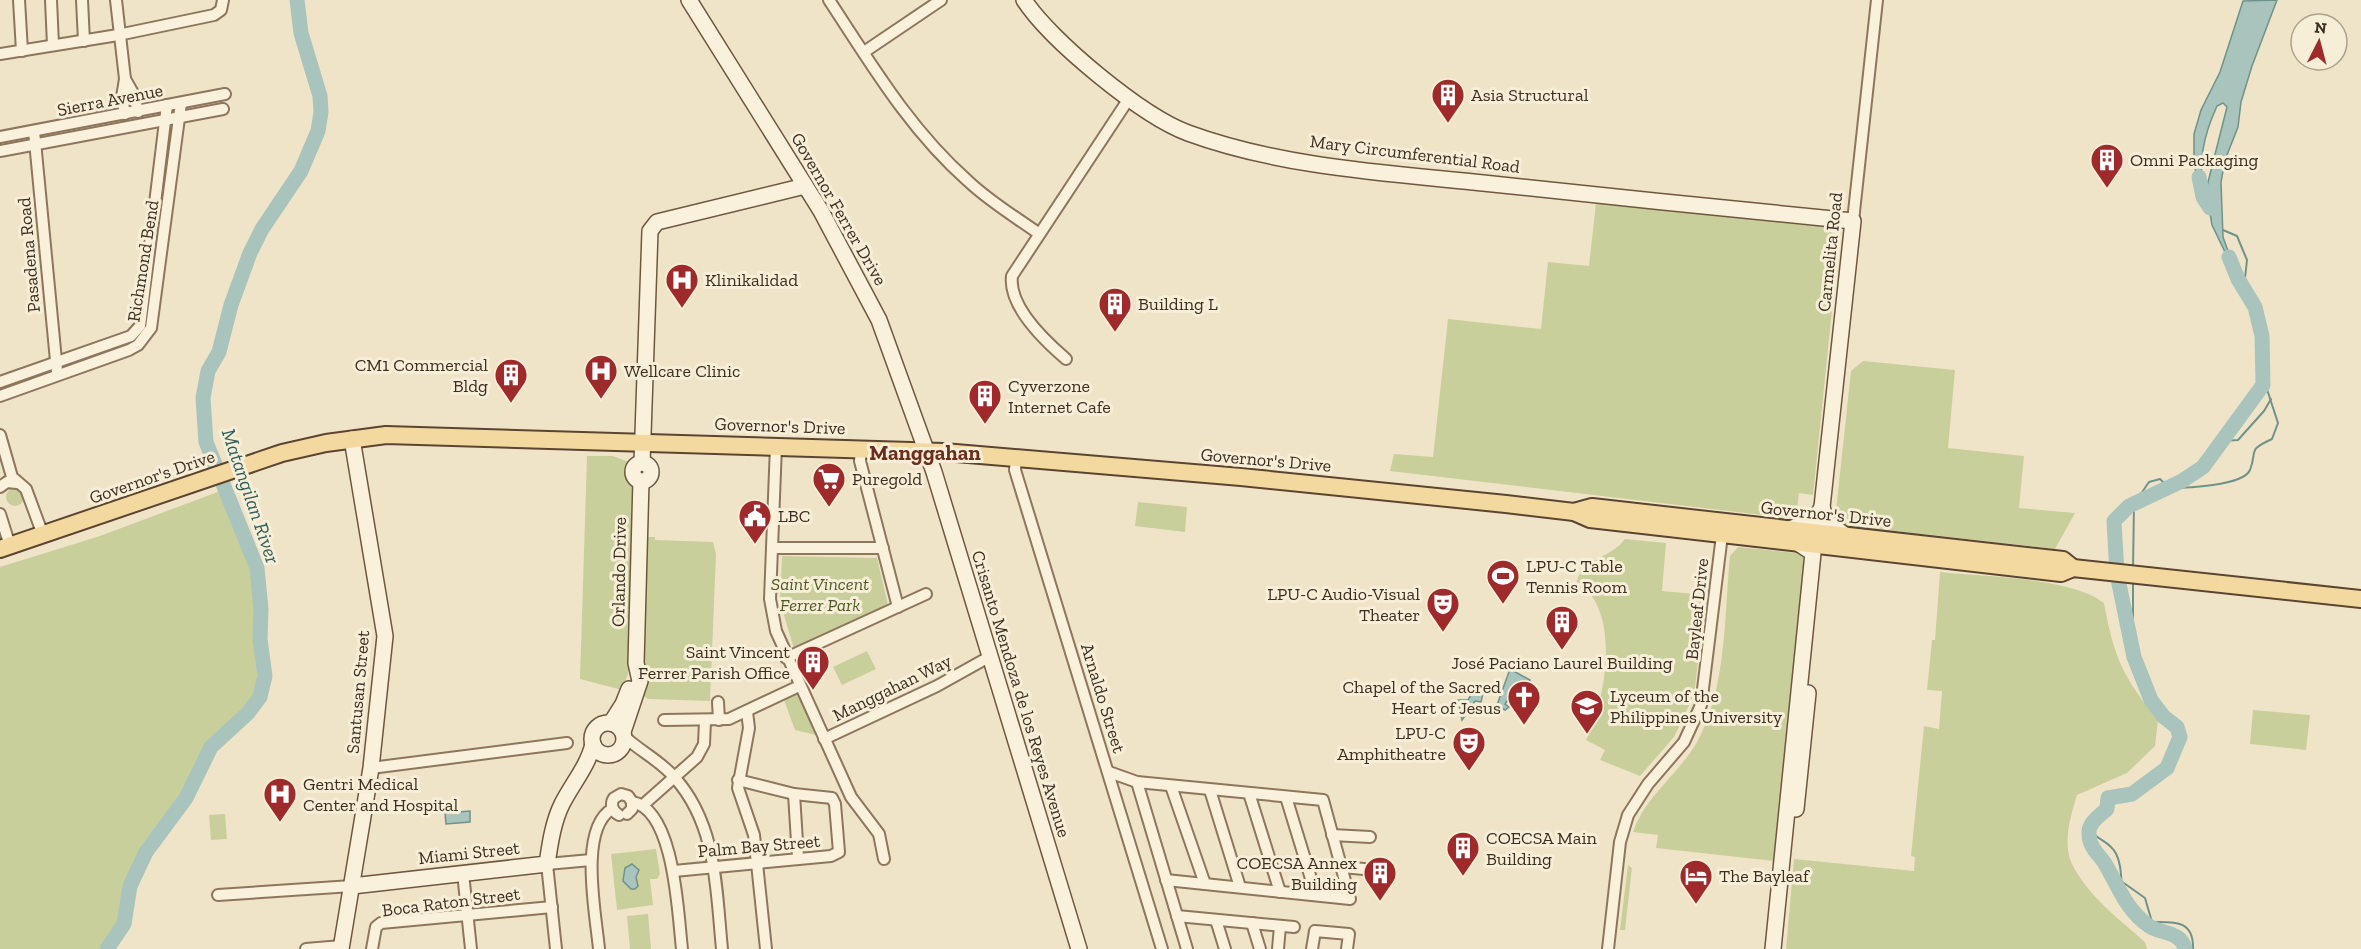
<svg xmlns="http://www.w3.org/2000/svg" width="2361" height="949" viewBox="0 0 2361 949" font-family="'Zilla Slab',serif">
	<rect width="100%" height="100%" fill="#f0e4c8"/>
	<g fill="#c9cf9b">
		<path d="M1596 203 1827 227 1839 242 1813 495 1799 493 1796 519 1390 471 1394 454 1433 457 1448 319 1541 329 1548 262 1589 266Z"/>
		<path d="M1863 361 1955 370 1948 448 2024 456 2019 508 2075 513 2055 549 1843 525 1836 511 1851 371Z"/>
		<path d="M587 456H613L629 462 633 486 628 674 622 690 580 679Z"/>
		<circle cx="15" cy="497" r="9"/>
		<path d="M223 490 257 568 260 639 265 676 260 697 248 713 211 747 186 798 146 852 130 886 124 924 105 949H0V567L100 536Z"/>
		<path d="M1138 502 1187 507 1185 532 1135 526Z"/>
		<path d="M646 537H655V540L713 542 716 554 710 701 648 699 641 694Z"/>
		<path d="M1625 539 1666 543 1662 591 1706 595 1694 695 1674 737 1640 776 1600 760 1605 750 1586 740C1605 701 1622 614 1579 583L1576 585C1580 559 1610 559 1625 539Z"/>
		<path d="M1738 547 1806 554 1774 861 1656 848 1658 835 1633 832C1646 795 1678 775 1697 742 1727 687 1724 617 1730 556Z"/>
		<path d="M782 556 877 558 888 605 794 649 780 602Z"/>
		<path d="M1940 572C1983 577 2072 577 2104 603 2114 658 2123 677 2158 720L2155 746 2127 773 2077 795C2071 815 2062 843 2072 864 2088 896 2119 919 2145 942L2147 949H1786L1794 859 1914 871 1915 857 1911 856 1924 726 1939 729 1942 691 1927 690 1932 640H1935Z"/>
		<path d="M867 651 876 669 842 685 833 667Z"/>
		<path d="M797 693 816 735 795 730 784 700Z"/>
		<path d="M2253 710 2310 715 2306 750 2250 744Z"/>
		<path d="M225 814 227 839 211 840 209 815Z"/>
		<path d="M656 849 660 874 657 879H650L653 905 617 910 611 854Z"/>
		<path d="M1628 865 1632 868 1625 930H1620Z"/>
		<path d="M648 914 651 949H630L627 916Z"/>
	</g>
	<g fill="#a9c4bc" stroke="#6f938a" stroke-width="1.5">
		<path d="M2277 0 2252 66 2241 102 2238 127 2225 160 2221 182 2223 237 2238 279 2212 225 2206 190 2227 107 2223 103 2217 106C2202 139 2199 161 2203 197L2194 165V134L2201 110 2220 72 2243 1Z"/>
		<path d="M1510 669 1530 680 1514 705 1507 701 1505 704 1509 707 1505 710 1497 705Z"/>
		<path d="M1474 690 1483 694 1481 702 1475 701 1462 720 1458 700H1468Z"/>
		<path d="M470 811V822L446 824 445 813Z"/>
		<path d="M632 864 639 870 636 877 638 886 635 889H631L623 881 625 868Z"/>
	</g>
	<g fill="none" stroke-linecap="round" stroke-linejoin="round">
		<g stroke="#6f938a" stroke-width="2">
			<path d="M298 8 299 0"/>
			<path d="M2223 230 2237 236 2247 260 2245 278 2248 296"/>
			<path d="M2222 441 2238 440 2264 411 2271 399"/>
			<path d="M2133 568 2134 504 2149 482 2160 479 2169 488C2185 488 2243 486 2250 470 2258 450 2246 451 2272 439L2278 423 2262 374"/>
			<path d="M2133 653V580"/>
			<path d="M2090 829C2096 839 2103 839 2111 847 2123 858 2121 882 2122 897"/>
			<path d="M2121 881 2145 898 2152 922 2161 930"/>
			<path d="M2144 922C2169 923 2194 916 2193 949"/>
		</g>
		<g stroke="#a9c4bc" stroke-width="15">
			<path d="M2199 177 2203 197 2210 208"/>
			<path d="M107 949 124 924 130 886 146 852 186 798 211 747 248 713 260 697 265 676 260 639 261 609 257 568 206 442 203 398 208 371 219 352 231 305 250 253 262 229 301 171 318 131 321 112 320 96 301 33 297 0"/>
			<path d="M2185 949C2181 931 2161 934 2149 926 2125 909 2118 885 2104 862 2097 853 2089 846 2089 834 2088 823 2099 816 2107 809L2108 798 2132 794 2167 768 2180 737 2177 727 2164 717 2151 700 2134 657 2117 574 2114 521 2129 506 2182 481 2203 467 2263 385 2262 336 2255 307 2238 279 2229 257"/>
		</g>
		<g stroke="#8d765c" stroke-width="14">
			<g id="street">
				<path d="M19 0 22 51"/>
				<path d="M51 0 53 45"/>
				<path d="M82 0 84 41"/>
				<path d="M116 0 125 79 122 97 125 114"/>
				<path d="M829 0C871 64 910 130 968 181 989 201 1014 216 1038 233"/>
				<path d="M864 52 941 0"/>
				<path d="M0 54 118 35 214 15 221 10 223 0"/>
				<path d="M125 79 134 95 138 112"/>
				<path d="M34 131 57 371"/>
				<path d="M0 137 225 94"/>
				<path d="M0 151 223 109"/>
				<path d="M1853 221 1877 0"/>
				<path d="M1066 359C1045 341 1008 306 1012 276L1128 100"/>
				<path d="M0 382 131 336 140 326 167 105"/>
				<path d="M0 396 129 350 138 345 151 328 181 103"/>
				<path d="M0 435 12 477 26 489 43 535"/>
				<path d="M776 446 770 599 776 631 851 797 879 834 884 859"/>
				<path d="M861 449 860 461 898 607"/>
				<path d="M1016 457 1015 470 1162 949"/>
				<path d="M0 487 7 482 17 483"/>
				<path d="M0 514 10 546"/>
				<path d="M772 548H883"/>
				<path d="M786 658 926 594"/>
				<path d="M718 702 719 720"/>
				<path d="M747 712 749 728 738 788 754 835 766 949"/>
				<path d="M664 720 729 719 795 688"/>
				<path d="M625 737C641 752 661 761 675 778 717 825 716 889 722 949"/>
				<path d="M824 739 937 686 989 657"/>
				<path d="M371 768 567 743"/>
				<path d="M1109 772 1137 782 1323 800 1350 899 1166 880"/>
				<path d="M1137 782 1187 949"/>
				<path d="M1171 786 1205 884"/>
				<path d="M1210 790 1240 887"/>
				<path d="M1249 793 1280 892"/>
				<path d="M794 794 798 858"/>
				<path d="M1286 797 1316 895"/>
				<path d="M632 802C675 809 678 916 682 949"/>
				<path d="M643 805 697 757 704 744 705 721"/>
				<path d="M619 815C612 811 610 804 614 798L621 794 628 796 632 802V809L627 814"/>
				<path d="M1332 835 1370 837"/>
				<path d="M1342 867 1364 869"/>
				<path d="M674 871 831 856 839 852 835 804 832 798 794 794 738 780"/>
				<path d="M463 873 471 949"/>
				<path d="M218 895 352 886"/>
				<path d="M1177 916 1294 927"/>
				<path d="M1216 920 1225 949"/>
				<path d="M1252 923 1260 949"/>
				<path d="M306 949 342 946"/>
				<path d="M372 949 376 927 381 923 552 907"/>
				<path d="M556 949 547 864 591 860"/>
				<path d="M599 949C596 915 578 829 612 809"/>
				<path d="M1278 949 1280 926"/>
				<path d="M1312 949 1315 931 1349 934 1347 949"/>
				<path d="M1608 949 1620 842 1628 815 1648 784 1684 742 1701 705 1722 535"/>
			</g>
		</g>
		<g stroke="#6f573f" stroke-width="18">
			<g id="secondary">
				<path d="M689 0 821 211 879 320 934 472 1079 949"/>
				<path d="M1024 0C1051 41 1142 116 1188 133 1281 167 1385 173 1483 183 1606 196 1730 209 1853 221L1822 507 1826 521 1846 536"/>
				<path d="M642 463 650 231 657 222 805 186"/>
				<circle cx="642" cy="472" r="9"/>
				<path d="M1789 529 1815 520 1822 507"/>
				<circle cx="608" cy="739" r="16"/>
				<path d="M611 723 623 704 629 689"/>
				<path d="M623 732 640 681 636 663 641 481"/>
				<path d="M1796 809 1808 693"/>
				<path d="M352 886 547 864C550 844 553 822 562 804 572 784 588 766 593 744"/>
				<path d="M341 949 371 768 385 636 352 439"/>
				<path d="M1773 949 1813 553 1799 544"/>
			</g>
		</g>
		<g stroke="#5b4430" stroke-width="20">
			<g id="primary">
				<path d="M1574 512 1592 507 2063 560 2073 568"/>
				<path d="M0 549 282 453 326 443 386 435 944 452 1241 477 1506 504 1574 512 1590 519 2061 573 2073 568 2361 599"/>
			</g>
		</g>
		<use href="#street" stroke="#faf1dc" stroke-width="10"/>
		<use href="#secondary" stroke="#faf1dc" stroke-width="15"/>
		<use href="#primary" stroke="#f3d9a0" stroke-width="16"/>
	</g>
	<defs>
		<g id="building-pin" transform="scale(1.725)"><path d="M0 17L-7.5 6A9.5 9.5 0 1 1 7.5 6Z" fill="#9e2a2b" stroke="#f7eed8"/><path d="M-4-6H4V6H1V3H-1V6H-4ZM-2.5-4.3h1.7v1.8h-1.7ZM.8-4.3h1.7v1.8H.8ZM-2.5-1h1.7V.8h-1.7ZM.8-1h1.7V.8H.8Z" fill="#fff"/></g>
		<g id="hospital-pin" transform="scale(1.725)"><path d="M0 17L-7.5 6A9.5 9.5 0 1 1 7.5 6Z" fill="#9e2a2b" stroke="#f7eed8"/><path d="M-5-5h3v3.5h4V-5h3V5h-3V1.5h-4V5h-3Z" fill="#fff"/></g>
		<g id="supermarket-pin" transform="scale(1.725)"><path d="M0 17L-7.5 6A9.5 9.5 0 1 1 7.5 6Z" fill="#9e2a2b" stroke="#f7eed8"/><path d="M-6-5.5h2.5l.6 2H6L4.5 2H-2.5L-4.4-4H-6ZM-1.5 3.2a1.3 1.3 0 1 0 .1 0ZM3 3.2a1.3 1.3 0 1 0 .1 0Z" fill="#fff"/></g>
		<g id="civic-pin" transform="scale(1.725)"><path d="M0 17L-7.5 6A9.5 9.5 0 1 1 7.5 6Z" fill="#9e2a2b" stroke="#f7eed8"/><path d="M-.6-6.5H3V-4.5H.6V-3L4-1V1h2V6H-6V1h2V-1L-.6-3ZM-1.2 2.5V6h2.4V2.5Z" fill="#fff"/></g>
		<g id="stadium-pin" transform="scale(1.725)"><path d="M0 17L-7.5 6A9.5 9.5 0 1 1 7.5 6Z" fill="#9e2a2b" stroke="#f7eed8"/><path d="M0-5a6.5 5 0 1 0 0 10a6.5 5 0 1 0 0-10ZM-3.5-1.8h7v3.6h-7Z" fill="#fff"/></g>
		<g id="theatre-pin" transform="scale(1.725)"><path d="M0 17L-7.5 6A9.5 9.5 0 1 1 7.5 6Z" fill="#9e2a2b" stroke="#f7eed8"/><path d="M-5-5.5Q0-4 5-5.5V0Q5 5 0 6Q-5 5-5 0ZM-3.3-2.5H-1v1.5H-3.3ZM1-2.5H3.3v1.5H1ZM-2.8 1Q0 5.5 2.8 1Z" fill="#fff"/></g>
		<g id="church-pin" transform="scale(1.725)"><path d="M0 17L-7.5 6A9.5 9.5 0 1 1 7.5 6Z" fill="#9e2a2b" stroke="#f7eed8"/><path d="M-1.2-6h2.4v3.5h3.3v2.4h-3.3V6h-2.4V-.1h-3.3v-2.4h3.3Z" fill="#fff"/></g>
		<g id="university-pin" transform="scale(1.725)"><path d="M0 17L-7.5 6A9.5 9.5 0 1 1 7.5 6Z" fill="#9e2a2b" stroke="#f7eed8"/><path d="M0-5L7-2L0 1L-7-2ZM-4 1L0 2.5L4 1V4Q0 6-4 4Z" fill="#fff"/></g>
		<g id="hotel-pin" transform="scale(1.725)"><path d="M0 17L-7.5 6A9.5 9.5 0 1 1 7.5 6Z" fill="#9e2a2b" stroke="#f7eed8"/><path d="M-6-4.5h1.5V1H6V5H4.5V3h-9V5H-6ZM-4 0a1.8 1.8 0 1 1 3.6 0ZM.5 0V-2.5h3Q6-2.5 6 0Z" fill="#fff"/></g>
	</defs>
	<g fill-rule="evenodd">
		<use href="#building-pin" x="1448" y="95"/>
		<use href="#building-pin" x="2107" y="160"/>
		<use href="#hospital-pin" x="682" y="280"/>
		<use href="#building-pin" x="1115" y="304"/>
		<use href="#hospital-pin" x="601" y="371"/>
		<use href="#building-pin" x="511" y="375"/>
		<use href="#building-pin" x="985" y="396"/>
		<use href="#supermarket-pin" x="829" y="479"/>
		<use href="#civic-pin" x="755" y="516"/>
		<use href="#stadium-pin" x="1503" y="576"/>
		<use href="#theatre-pin" x="1443" y="604"/>
		<use href="#building-pin" x="1562" y="622"/>
		<use href="#building-pin" x="813" y="662"/>
		<use href="#church-pin" x="1524" y="697"/>
		<use href="#university-pin" x="1587" y="706"/>
		<use href="#theatre-pin" x="1469" y="743"/>
		<use href="#hospital-pin" x="280" y="794"/>
		<use href="#building-pin" x="1463" y="848"/>
		<use href="#building-pin" x="1380" y="873"/>
		<use href="#hotel-pin" x="1696" y="876"/>
	</g>
	<g text-anchor="middle" dominant-baseline="central" stroke-width="6" stroke-linejoin="round" paint-order="stroke">
		<g font-size="18" fill="#3d2e20" stroke="#f7eed8" text-anchor="start">
			<text x="1471" y="95">Asia Structural</text>
			<text x="2130" y="160">Omni Packaging</text>
			<text x="705" y="280">Klinikalidad</text>
			<text x="1138" y="304">Building L</text>
			<text x="488" y="365" text-anchor="end">CM1 Commercial<tspan x="488" dy="21">Bldg</tspan></text>
			<text x="624" y="371">Wellcare Clinic</text>
			<text x="1008" y="386">Cyverzone<tspan x="1008" dy="21">Internet Cafe</tspan></text>
			<text x="852" y="479">Puregold</text>
			<text x="778" y="516">LBC</text>
			<text x="1526" y="566">LPU-C Table<tspan x="1526" dy="21">Tennis Room</tspan></text>
			<text x="1420" y="594" text-anchor="end">LPU-C Audio-Visual<tspan x="1420" dy="21">Theater</tspan></text>
			<text x="790" y="652" text-anchor="end">Saint Vincent<tspan x="790" dy="21">Ferrer Parish Office</tspan></text>
			<text x="1562" y="663" text-anchor="middle">José Paciano Laurel Building</text>
			<text x="1501" y="687" text-anchor="end">Chapel of the Sacred<tspan x="1501" dy="21">Heart of Jesus</tspan></text>
			<text x="1610" y="696">Lyceum of the<tspan x="1610" dy="21">Philippines University</tspan></text>
			<text x="1446" y="733" text-anchor="end">LPU-C<tspan x="1446" dy="21">Amphitheatre</tspan></text>
			<text x="303" y="784">Gentri Medical<tspan x="303" dy="21">Center and Hospital</tspan></text>
			<text x="1486" y="838">COECSA Main<tspan x="1486" dy="21">Building</tspan></text>
			<text x="1357" y="863" text-anchor="end">COECSA Annex<tspan x="1357" dy="21">Building</tspan></text>
			<text x="1719" y="876">The Bayleaf</text>
		</g>
		<g font-size="18" fill="#3d2e20" stroke="#f7eed8">
			<text transform="translate(110 100) rotate(-11)">Sierra Avenue</text>
			<text transform="translate(1415 154) rotate(7)">Mary Circumferential Road</text>
			<text transform="translate(839 209) rotate(60)">Governor Ferrer Drive</text>
			<text transform="translate(1830 252) rotate(-84)">Carmelita Road</text>
			<text transform="translate(29 255) rotate(-95)">Pasadena Road</text>
			<text transform="translate(143 261) rotate(-81)">Richmond Bend</text>
			<text transform="translate(780 426) rotate(2)">Governor's Drive</text>
			<text transform="translate(1266 460) rotate(5)">Governor's Drive</text>
			<text transform="translate(152 477) rotate(-19)">Governor's Drive</text>
			<text transform="translate(1826 514) rotate(6)">Governor's Drive</text>
			<text transform="translate(619 572) rotate(-89)">Orlando Drive</text>
			<text transform="translate(1697 609) rotate(-84)">Bayleaf Drive</text>
			<text transform="translate(892 688) rotate(-26)">Manggahan Way</text>
			<text transform="translate(358 692) rotate(-85)">Santusan Street</text>
			<text transform="translate(1021 694) rotate(73)">Crisanto Mendoza de los Reyes Avenue</text>
			<text transform="translate(1103 698) rotate(73)">Arnaldo Street</text>
			<text transform="translate(759 846) rotate(-5)">Palm Bay Street</text>
			<text transform="translate(469 853) rotate(-6)">Miami Street</text>
			<text transform="translate(451 902) rotate(-7)">Boca Raton Street</text>
		</g>
		<g font-size="18" font-style="italic" fill="#4d5a26" stroke="#f7eed8">
			<text x="820" y="584">Saint Vincent<tspan x="820" dy="21">Ferrer Park</tspan></text>
		</g>
		<g font-size="20" font-style="italic" fill="#2f5d5a" stroke="#f7eed8">
			<text transform="translate(251 496) rotate(71)">Matangilan River</text>
		</g>
		<g font-size="21" font-weight="bold" fill="#6b2e1e" stroke="#f7eed8">
			<text x="925" y="452">Manggahan</text>
		</g>
	</g>
	<g transform="translate(2319 42) rotate(6)"><circle r="28" fill="#f7eed8" stroke="#ada18e" stroke-width="1.5"/>
	<path d="M0-4.5L10 22L0 15L-10 22Z" fill="#9e2a2b"/>
	<text y="-9" font-size="16" font-weight="bold" text-anchor="middle" fill="#3d2e20">N</text>
	</g>
</svg>
